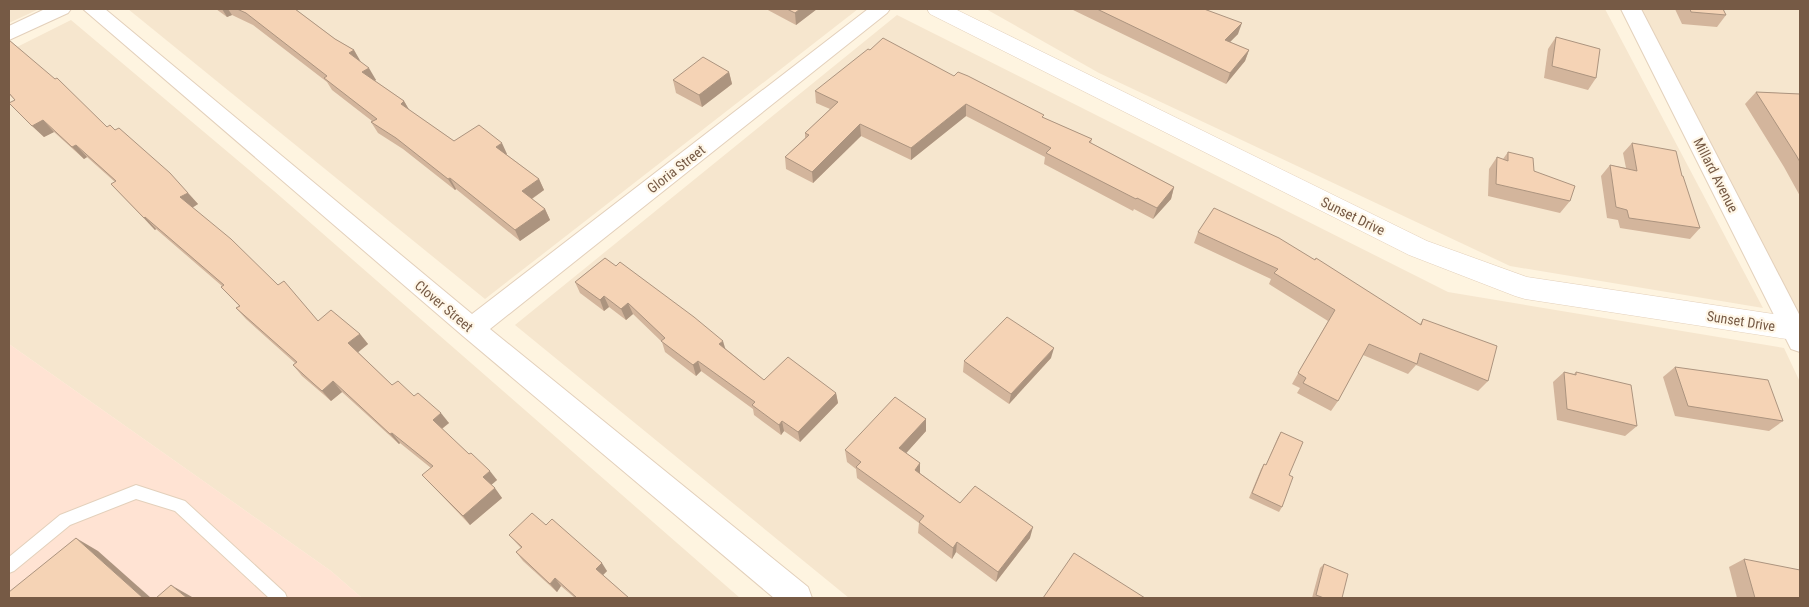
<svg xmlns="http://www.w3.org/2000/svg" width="1809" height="607" viewBox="0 0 1809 607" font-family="'Roboto Condensed',sans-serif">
	<rect width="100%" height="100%" fill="#fef4e0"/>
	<g fill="#f6e6ce">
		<path d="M9 9H39L9 23Z"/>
		<path d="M128 9H858L485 299Z"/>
		<path d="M986 9H1605L1763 308 1510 266 1099 73Z"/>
		<path d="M1641 9H1800V318Z"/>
		<path d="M897 15 1448 292 1784 348 1800 382V598H849L515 325Z"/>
		<path d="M71 20 274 191 740 598H362L331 571 9 344V51Z"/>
	</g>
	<path fill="#ffe3d3" d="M9 344 331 571 362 598H9Z"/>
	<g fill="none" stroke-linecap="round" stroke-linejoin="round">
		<g stroke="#e3d0bb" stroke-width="2">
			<path id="service" d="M136 485 185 501 285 593 287 598H269L175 511 136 499 70 525 14 571 9 573V557L60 515Z"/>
		</g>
		<g stroke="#e3d0bb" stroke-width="2">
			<g id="minor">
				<path d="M45 9H71L68 13 9 40V26Z"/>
				<path d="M83 9H105L472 314 868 9H890L887 13 490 329 808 587 812 598H774L463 336Z"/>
				<path d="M1621 9H1641L1800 316V352L1791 349Z"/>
			</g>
		</g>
		<g stroke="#e3d0bb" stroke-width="1">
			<path id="tertiary" d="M927 9H955L1427 241 1527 277 1800 318V341L1525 299 1515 296 1409 255 930 14Z"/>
		</g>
		<use href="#service" fill="#fff" fill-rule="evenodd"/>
		<use href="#minor" fill="#fff" fill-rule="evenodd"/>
		<use href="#tertiary" fill="#fff" fill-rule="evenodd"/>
	</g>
	<g fill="#d3b59c">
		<path d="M216 9H295L335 39 354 50 360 62 376 80 375 81 404 101 409 110 454 141 507 154V155L539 179 544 190 532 199 545 209 550 220 520 241 456 189 455 190 403 149 378 133 371 122 372 121 332 90 327 82 253 25 232 15 227 17Z"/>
		<path d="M766 9H817L796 25Z"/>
		<path d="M1071 9H1204L1238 34 1230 42 1249 50 1245 61 1226 84Z"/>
		<path d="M1675 9H1723L1726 15 1717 27 1682 24Z"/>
		<path d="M1556 37 1596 78 1588 90 1544 78 1548 49Z"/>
		<path d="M9 40 107 127 188 193 198 204 192 208 318 321 360 334 368 344 358 352 392 385 414 396 449 423 442 429 497 480 491 485 502 498 470 525 422 475 431 468 400 443 399 444 342 392 331 401 323 394 302 376 293 365 295 363 246 319 236 308 239 306 221 287 222 286 156 229 155 230 111 184 115 182 87 157 84 159 54 132 44 137 9 103 15 100 9 94Z"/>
		<path d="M729 72 732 84 702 107 676 93 673 80Z"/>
		<path d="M954 76 1044 118 1092 139 1091 143 1174 187 1171 199 1153 219 1134 209 1133 211 1044 164 1045 157 966 116 911 160 861 136 813 183 786 169 785 157 805 138V133L830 109 816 103 815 91Z"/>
		<path d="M1756 92 1800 94V196L1784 167 1745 104Z"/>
		<path d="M1632 143 1682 176 1700 228 1690 239 1620 228 1618 220 1607 218 1601 176 1610 165 1626 168 1623 153Z"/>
		<path d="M1508 152 1534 171 1570 201 1560 213 1488 196 1489 169 1497 157 1503 159Z"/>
		<path d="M1198 232 1420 324 1423 319 1488 381 1478 391 1416 365 1408 374 1363 355 1338 401 1331 411 1297 393 1300 388 1292 384 1328 321 1269 284 1271 279 1194 243Z"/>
		<path d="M605 258 726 349 764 380 836 393 838 403 800 442 784 431 781 435 754 415 753 409 701 371 696 376 665 352 662 342 633 314 626 320 609 307 604 311 580 293 575 282Z"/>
		<path d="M1051 358 1009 404 963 372 964 361Z"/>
		<path d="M1675 367 1783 421 1769 431 1675 416 1663 377Z"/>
		<path d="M1564 372 1574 374 1576 372 1637 426 1625 436 1557 420 1553 382Z"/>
		<path d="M926 419V431L906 453 920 463V473L960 503 1030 538 996 582 956 552 952 559 918 533 919 523 857 478 856 469 847 462 845 450Z"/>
		<path d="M1281 432 1289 475 1282 507 1279 512 1249 498 1261 469 1264 464 1266 465 1278 437Z"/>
		<path d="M546 525 607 571 603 575 629 598H575L561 586 557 592 523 561 516 552 521 548 509 535Z"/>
		<path d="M1744 559 1800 598H1737L1729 567Z"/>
		<path d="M1324 564 1342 598H1312L1320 568Z"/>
	</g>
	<g fill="#ac947f">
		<path d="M222 9H228L232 15 227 17Z"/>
		<path d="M800 9H817L796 25 795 13Z"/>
		<path d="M1242 23 1238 34 1221 51 1225 40Z"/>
		<path d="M354 50 361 62 349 53Z"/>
		<path d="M1249 50 1245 61 1226 84 1230 73Z"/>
		<path d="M369 68 376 80 369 84 362 72Z"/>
		<path d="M729 72 732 84 702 107 699 95Z"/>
		<path d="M404 101 411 113 401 104Z"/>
		<path d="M966 104V116L911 160V148Z"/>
		<path d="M43 120 54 132 44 137 32 126Z"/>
		<path d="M860 124 861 136 813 183 812 172Z"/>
		<path d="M502 143 507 154 501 158 496 147Z"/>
		<path d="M76 145 87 157 84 159 72 147Z"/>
		<path d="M450 178 456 189 455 190 448 179Z"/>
		<path d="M539 179 544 190 527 202 522 191Z"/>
		<path d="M1174 187 1171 199 1153 219 1157 208Z"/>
		<path d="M188 193 198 204 190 209 180 197Z"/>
		<path d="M545 209 550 220 520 241 515 230Z"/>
		<path d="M145 217 156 229 155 230 144 218Z"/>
		<path d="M604 296 609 307 604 311 600 300Z"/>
		<path d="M628 303 633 314 626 320 621 309Z"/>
		<path d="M360 334 368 344 356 354 348 343Z"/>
		<path d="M723 341 726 351 719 344Z"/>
		<path d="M1054 348 1051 358 1009 404 1011 394Z"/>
		<path d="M698 361 701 371 696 376 693 365Z"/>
		<path d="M333 381 342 392 331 401 322 391Z"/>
		<path d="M836 393 838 403 800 442 798 432Z"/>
		<path d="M441 413 449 423 440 430 433 420Z"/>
		<path d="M926 419V431L900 460 899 448Z"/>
		<path d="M782 421 784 431 781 435 779 425Z"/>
		<path d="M392 433 400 443 399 444 390 434Z"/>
		<path d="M920 463V475L915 470Z"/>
		<path d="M490 471 497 480 490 486 483 477Z"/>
		<path d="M495 488 502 498 470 525 463 516Z"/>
		<path d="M1033 527 1030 538 996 582 998 572Z"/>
		<path d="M76 538 98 551 151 598H143Z"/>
		<path d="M957 542 956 552 952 559 953 548Z"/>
		<path d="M602 563 607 571 601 577 596 569Z"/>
		<path d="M555 578 561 586 557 592 550 584Z"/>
		<path d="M171 585 192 597 193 598H187Z"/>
	</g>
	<g fill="#f5d3b5" stroke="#ac947f">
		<path d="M237 9H295L335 39 354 50 349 53 369 68 362 72 404 101 401 104 454 141 479 125 502 143 496 147 539 179 522 191 545 209 515 230 450 178 448 179 396 138 371 122 377 119 324 78 327 76 246 13Z"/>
		<path d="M787 9H800L795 13Z"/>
		<path d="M1097 9H1204L1242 23 1225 40 1249 50 1230 73Z"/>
		<path d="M1690 9H1723L1726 15 1691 12Z"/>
		<path d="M1556 37 1600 49 1596 78 1552 66Z"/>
		<path d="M883 38 954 76 958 72 968 76 1044 115 1042 117 1092 139 1089 142 1174 187 1157 208 1137 198 1136 199 1046 153 1051 148 966 104 911 148 860 124 812 172 785 157 809 135 805 133 838 102 815 91 868 49 870 50Z"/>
		<path d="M9 40 55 79 57 78 107 127 110 125 115 130 119 128 170 173 188 193 180 197 231 239 278 285 284 281 318 321 331 310 360 334 348 343 392 385 398 381 414 396 418 393 441 413 433 420 469 454 471 453 490 471 483 477 495 488 463 516 422 475 433 466 392 433 390 434 333 381 322 391 314 384 293 365 297 362 236 308 240 306 221 287 224 285 145 217 144 218 111 184 116 181 76 145 72 147 43 120 32 126 9 103 15 100 9 93Z"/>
		<path d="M703 57 729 72 699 95 673 80Z"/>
		<path d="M1756 92 1800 94V162L1796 155Z"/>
		<path d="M1632 143 1676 151 1682 176H1683L1700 228 1629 218 1627 210 1616 207 1610 165 1637 171Z"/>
		<path d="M1508 152 1533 158 1534 171 1575 186 1570 201 1496 184 1497 157 1508 161Z"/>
		<path d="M1214 208 1279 238 1315 260 1316 258 1421 325 1423 319 1497 346 1488 381 1420 353 1417 364 1369 344 1338 401 1303 383 1306 378 1298 373 1335 310 1274 273 1278 269 1198 232Z"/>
		<path d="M605 258 616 266 620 262 694 317 723 341 719 344 764 380 788 357 836 393 798 432 782 421 779 425 752 405 755 402 698 361 693 365 661 341 665 338 628 303 621 309 604 296 600 300 575 282Z"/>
		<path d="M1007 317 1054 348 1011 394 964 361Z"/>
		<path d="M1675 367 1768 380 1783 421 1688 406Z"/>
		<path d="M1564 372 1576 375V372L1631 385 1637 426 1567 409Z"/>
		<path d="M895 397 926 419 899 448 920 463 915 470 960 503 975 486 1033 527 998 572 957 542 953 548 919 522 924 516 856 467 861 462 845 450Z"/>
		<path d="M1281 432 1303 442 1289 475 1293 477 1282 507 1252 493 1264 464 1266 465Z"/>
		<path d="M532 513 546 525 552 519 602 563 596 569 629 598H577L555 578 550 584 516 552 522 547 509 535Z"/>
		<path d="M76 538 143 598H9V592Z"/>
		<path d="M1074 553 1145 598H1043Z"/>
		<path d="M1744 559 1800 570V598H1755Z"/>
		<path d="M1324 564 1348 574 1342 598H1324L1316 595Z"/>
		<path d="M171 585 187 598H156Z"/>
	</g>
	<g text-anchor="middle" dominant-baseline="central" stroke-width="4.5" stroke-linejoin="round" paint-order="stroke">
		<g font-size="14" fill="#765a45" stroke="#fff7e8">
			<text transform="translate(676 169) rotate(-38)">Gloria Street</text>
			<text transform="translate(1716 175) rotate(63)">Millard Avenue</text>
			<text transform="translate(1353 216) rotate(26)">Sunset Drive</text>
			<text transform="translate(444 306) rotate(40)">Clover Street</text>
			<text transform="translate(1741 321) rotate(9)">Sunset Drive</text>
		</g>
	</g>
	<rect width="1809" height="607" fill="none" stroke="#765a45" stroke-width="20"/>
</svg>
